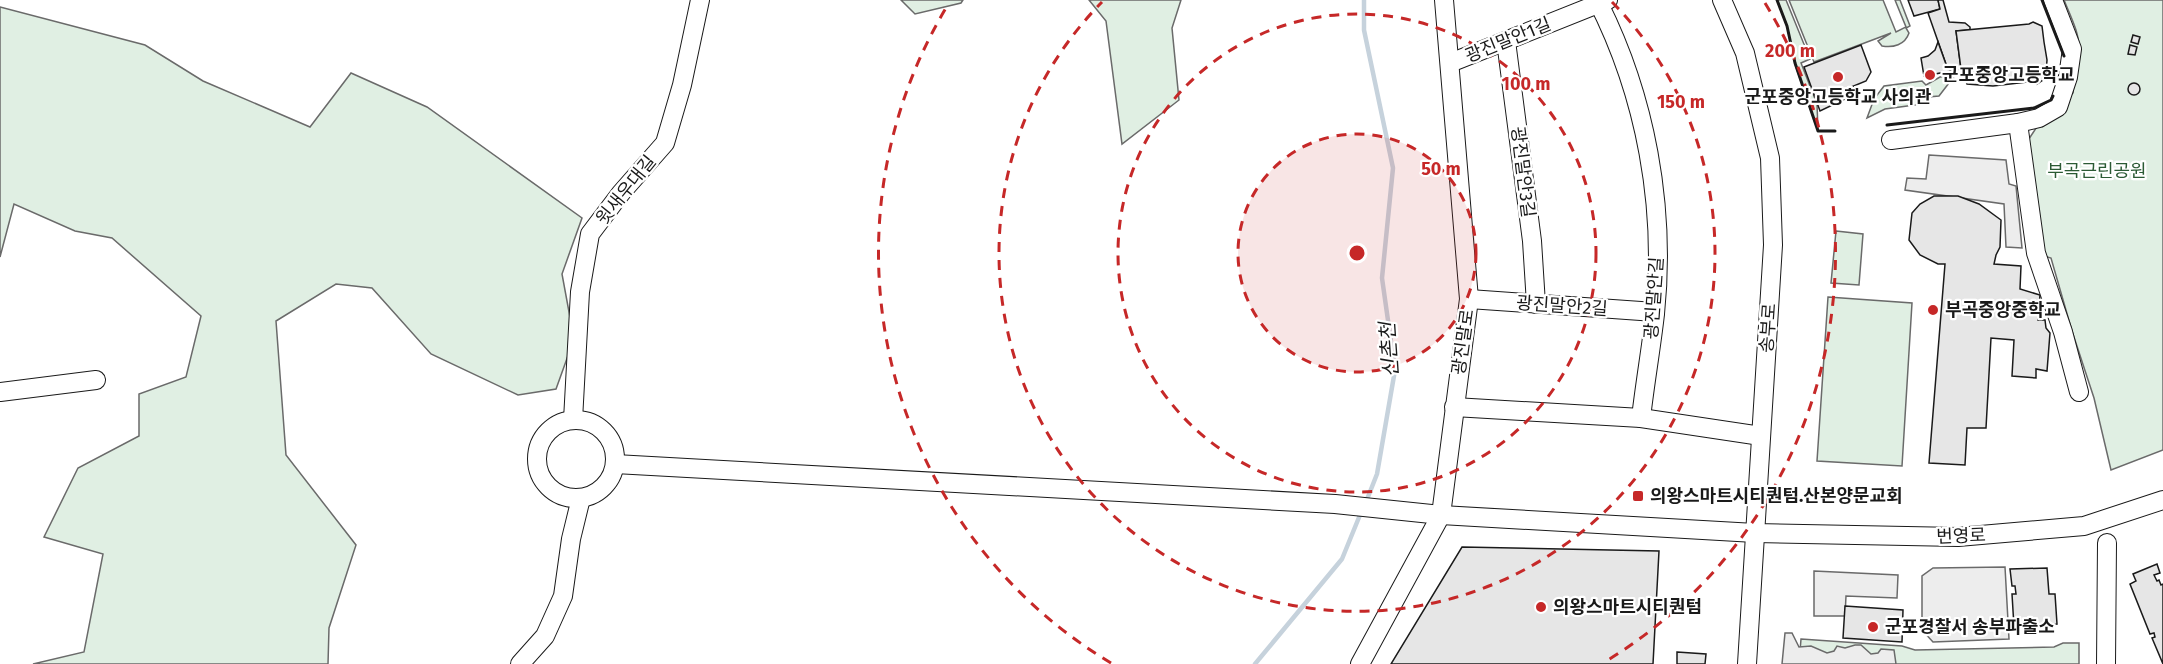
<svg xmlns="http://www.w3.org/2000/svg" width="2163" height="664" viewBox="0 0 2163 664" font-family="'Fira Sans','Noto Sans KR',sans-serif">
	<rect width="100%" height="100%" fill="#fff"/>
	<g fill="#e0efe3" stroke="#6a6a6a" stroke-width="1.5">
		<path d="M901 0H963L961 3 915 14Z"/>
		<path d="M1089 0H1181L1172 28 1179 100 1122 144 1106 21Z"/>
		<path d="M1777 0H1786L1810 59 1801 63 1817 104 1818 131 1795 64 1787 26Z"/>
		<path d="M1789 0H1883L1896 32 1906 27 1895 0H1900L1910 26 1906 28 1909 33C1905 45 1893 48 1882 46L1878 41 1891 33 1814 62Z"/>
		<path d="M2064 0H2163V450L2111 470 2094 398 2072 331 2051 258 2044 256 2027 142 2038 125 2073 93C2074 79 2078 65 2079 50 2080 34 2070 15 2064 0Z"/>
		<path d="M0 7 145 45 203 81 310 127 351 73 427 107 582 218 562 274 574 339 556 389 518 395 431 354 372 288 336 284 276 321 286 455 356 545 329 628 328 664H33L84 652 103 554 44 537 78 468 139 436V394L186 377 201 316 112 238 75 231 14 204 0 257Z"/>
		<path d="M1953 75 1954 82 1949 83 1939 96 1928 97 1922 104 1885 109 1867 118 1874 99 1884 86 1922 81 1926 85 1940 77Z"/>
		<path d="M1836 231 1863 234 1859 285 1831 283Z"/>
		<path d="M1828 297 1912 303 1902 466 1817 461Z"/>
		<path d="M1801 639 1902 646 1915 650 2054 647 2063 643H2079V664H1799Z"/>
	</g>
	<g fill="#ededed" stroke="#6a6a6a" stroke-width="1.5">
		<path d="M1929 155 2006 160 2009 184 2016 186 2022 248 2006 247 2004 204 1905 190 1907 178 1926 179Z"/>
		<path d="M2005 567 2009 639 1933 642 1922 630V576L1933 568Z"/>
		<path d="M1814 571 1898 575 1897 598 1846 596 1845 616H1814Z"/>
		<path d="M1785 633H1792L1799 647 1811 646 1827 653 1834 651 1837 646 1845 648 1855 645H1861L1871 654 1878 653 1881 649 1894 650 1896 664H1782Z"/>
	</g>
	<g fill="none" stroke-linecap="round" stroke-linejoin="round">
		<g stroke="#c6d2dc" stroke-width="4.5">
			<path d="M1364 0V30L1393 168 1382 278 1395 370 1377 474 1366 502"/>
			<path d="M1255 664 1342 559 1362 510"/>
		</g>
	</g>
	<g fill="#e6e6e6" stroke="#1a1a1a" stroke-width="1.5">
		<path d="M1908 0H1938L1940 9 1914 16Z"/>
		<path d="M1938 0H1943L1949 22 1965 23 1970 27V30L1956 31 1961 69 1951 71 1947 67 1928 13 1940 9Z"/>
		<path d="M2033 22 2042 26 2044 42 2047 60 2046 73 2043 80 2037 84 2036 81 1993 86 1967 84 1961 69 1956 31 2029 24Z"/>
		<path d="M2133 35 2140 37 2138 44 2131 42Z"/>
		<path d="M1938 42 1947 67 1951 71 1924 76 1921 58 1928 56 1935 50Z"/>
		<path d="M1861 45 1871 72 1866 81 1844 90 1847 98 1820 111 1804 67Z"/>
		<path d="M2130 45 2137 47 2135 55 2128 54Z"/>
		<circle cx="2134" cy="89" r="6"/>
		<path d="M1934 196H1958L1979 204 2001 220 2000 247 1996 255 1994 264 2021 266 2020 289 2040 295 2038 320H2045L2046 328 2050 333 2047 371 2036 369V378L2012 376 2014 340 1991 338 1986 428H1967L1965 465 1929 463 1945 264H1938L1920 255 1909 240 1912 213 1920 204Z"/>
		<path d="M1462 547 1659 551 1653 664H1391Z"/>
		<path d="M2157 564 2160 573 2154 575 2157 581 2159 580 2161 585 2163 584V664L2152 638 2155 637 2154 633 2150 634 2130 584 2136 581 2133 574Z"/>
		<path d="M2047 568 2049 594H2055L2057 624 2014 627 2012 594H2016L2015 586H2012L2010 569Z"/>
		<path d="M1845 606 1903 610 1902 642 1843 638Z"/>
		<path d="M1677 652 1706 654 1705 664H1677Z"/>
	</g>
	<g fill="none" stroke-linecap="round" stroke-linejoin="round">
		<g stroke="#1a1a1a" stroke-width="20">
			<g id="minor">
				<path d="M1597 0C1646 96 1666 207 1655 314 1651 349 1645 383 1641 418"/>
				<path d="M1722 0 1745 53 1770 158 1773 245 1747 664"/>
				<path d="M1506 41 1532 241 1536 304"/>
				<path d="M1450 63 1608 0"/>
				<path d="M2018 123 2036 253 2063 332 2079 392"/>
				<path d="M1891 140 2018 123 2039 118 2058 107 2068 77 2072 49 2053 0"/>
				<path d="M1469 299 1655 312"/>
				<path d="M0 392 96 380"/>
				<path d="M1454 407 1641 418 1761 436"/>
				<path d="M573 420 580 292 590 234 621 193 665 143 682 85 700 0"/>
				<circle cx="576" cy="459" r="39"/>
				<path d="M615 464 1335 504 1441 515 1755 533 1958 537 2084 526 2163 500"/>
				<path d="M520 664 545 636 563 596 571 539 581 498"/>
				<path d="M1360 664 1441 515 1469 299 1444 0"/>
				<path d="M2106 664 2107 543"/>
			</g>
		</g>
		<use href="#minor" stroke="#fff" stroke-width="18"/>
		<g stroke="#1a1a1a" stroke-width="3">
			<path d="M1777 0 1787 26 1795 63 1818 131H1835"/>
			<path d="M2042 0 2064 56"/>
			<path d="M1887 125 2034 108 2051 100 2053 96"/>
		</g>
	</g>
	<circle cx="1357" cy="253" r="119" fill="#c62828" fill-opacity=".12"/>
	<g fill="none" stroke="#c62828" stroke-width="3" stroke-dasharray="10 8">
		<circle cx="1357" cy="253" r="119"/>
		<circle cx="1357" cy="253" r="239"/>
		<path d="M1612 2A358 358 0 1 1 1102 2"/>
		<path d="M1111 663A478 478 0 0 1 949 3M1765 3A478 478 0 0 1 1603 663"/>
	</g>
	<g fill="#c62828" stroke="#fff" stroke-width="2">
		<circle cx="1930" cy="75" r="6"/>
		<circle cx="1838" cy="77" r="6"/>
		<circle cx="1933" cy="310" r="6"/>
		<rect x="1632" y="490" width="12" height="12" rx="3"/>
		<circle cx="1541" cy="607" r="6"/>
		<circle cx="1873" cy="627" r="6"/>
	</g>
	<g text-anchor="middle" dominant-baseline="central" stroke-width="4.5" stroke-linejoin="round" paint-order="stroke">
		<g font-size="18" fill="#1a1a1a" stroke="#fff">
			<text transform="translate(1508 40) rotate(-22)">광진말안1길</text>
			<text transform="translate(1523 172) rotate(83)">광진말안3길</text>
			<text transform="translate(626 190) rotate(-51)">윗새우대길</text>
			<text transform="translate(1654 298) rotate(-86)">광진말안길</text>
			<text transform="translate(1562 306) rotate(4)">광진말안2길</text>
			<text transform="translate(1768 328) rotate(-86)">송부로</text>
			<text transform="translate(1463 342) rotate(-82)">광진말로</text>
			<text transform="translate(1961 536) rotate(-2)">번영로</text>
		</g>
		<g font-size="18" font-weight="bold" fill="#1a1a1a" stroke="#fff" text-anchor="start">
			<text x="1942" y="75">군포중앙고등학교</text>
			<text x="1838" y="97" text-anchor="middle">군포중앙고등학교 사의관</text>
			<text x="1945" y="310">부곡중앙중학교</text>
			<text x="1650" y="496">의왕스마트시티퀀텀.산본양문교회</text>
			<text x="1553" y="607">의왕스마트시티퀀텀</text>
			<text x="1885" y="627">군포경찰서 송부파출소</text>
		</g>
		<g font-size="18" fill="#2b5a34" stroke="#fff">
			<text x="2097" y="171">부곡근린공원</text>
		</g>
		<g font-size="20" font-style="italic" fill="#1a1a1a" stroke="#fff">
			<text transform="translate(1389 350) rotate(-94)">신촌천</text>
		</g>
	</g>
	<circle cx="1357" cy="253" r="9" fill="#c62828" stroke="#fff" stroke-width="3"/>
	<g font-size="18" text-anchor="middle" font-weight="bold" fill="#c62828" stroke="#fff" stroke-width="4.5" stroke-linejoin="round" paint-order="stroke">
		<text x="1790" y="57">200 m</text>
		<text x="1526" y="90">100 m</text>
		<text x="1681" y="108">150 m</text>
		<text x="1441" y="175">50 m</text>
	</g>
</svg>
